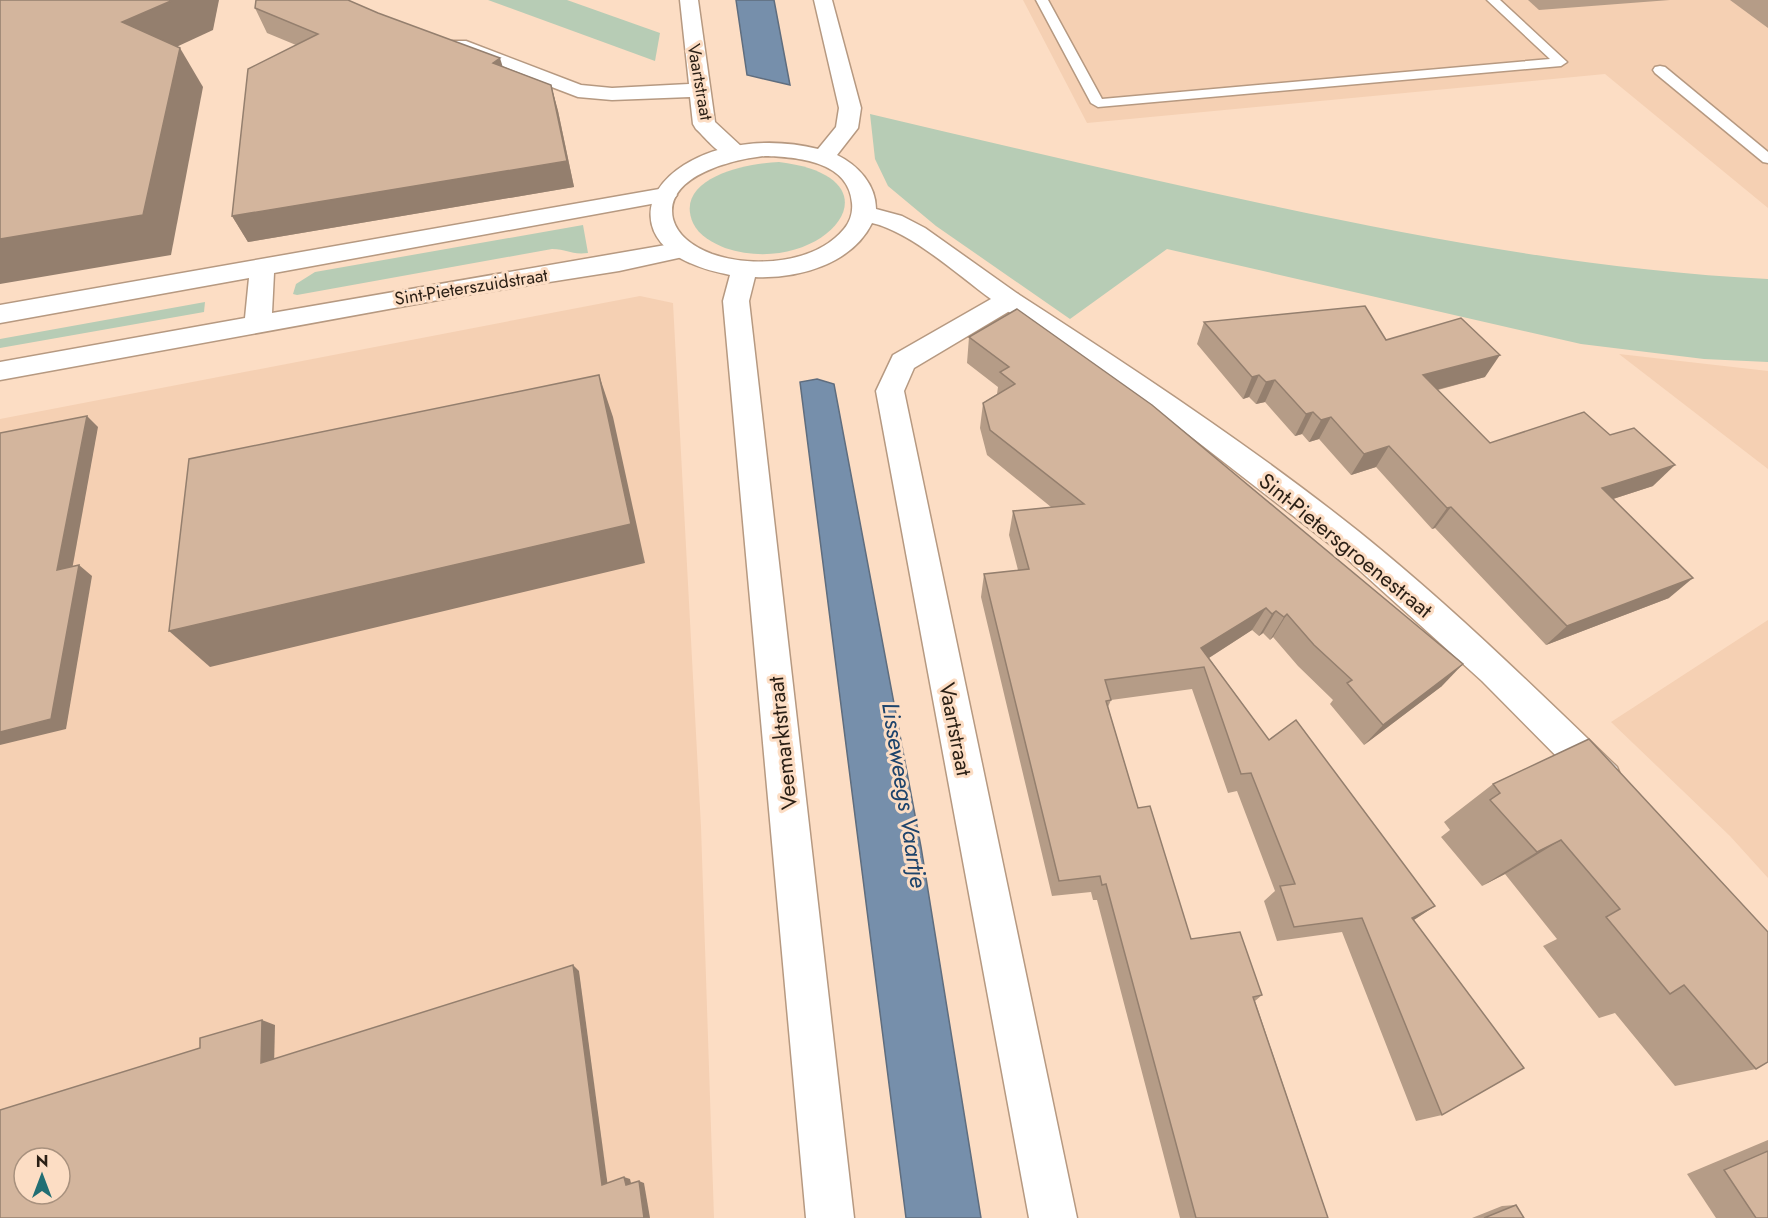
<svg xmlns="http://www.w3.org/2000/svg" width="1768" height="1218" viewBox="0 0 1768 1218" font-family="Jost,sans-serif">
	<rect width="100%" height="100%" fill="#fcddc4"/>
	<g fill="#f5d0b3" fill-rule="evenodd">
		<path d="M1023 0H1768V208L1605 74 1087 123Z"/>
		<path d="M640 296 673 303 701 827 714 1218H0V419ZM24 1158H60V1194H24Z"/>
		<path d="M1619 354 1768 371V469Z"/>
		<path d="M1768 620V878L1730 836 1611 722Z"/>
	</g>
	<g fill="#b7ccb5">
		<path d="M488 0H567L660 33 655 61Z"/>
		<path d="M870 114C1006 146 1141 178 1278 207 1439 241 1603 271 1768 279V362L1704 359 1581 344 1167 249 1070 319 936 226 888 186 875 159Z"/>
		<path d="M779 162C910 178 821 280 725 248 713 243 699 236 693 223 673 177 749 163 779 162Z"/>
		<path d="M583 225 588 253C570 255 568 249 552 249L297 295 293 294 296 284 315 272Z"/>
		<path d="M205 302 204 312 0 348V339Z"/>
	</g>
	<g fill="#768fab" stroke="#5f6d7e" stroke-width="1.5">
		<path d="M736 0H774L790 85 747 75Z"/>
		<path d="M817 379 834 384 921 847 981 1218H906L800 382Z"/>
	</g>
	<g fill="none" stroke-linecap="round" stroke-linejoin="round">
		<g stroke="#b69981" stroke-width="3">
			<g id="service">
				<path d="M1036 0H1048L1102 99 1550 59 1487 0H1500L1567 62 1561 66 1098 107 1091 103Z"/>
				<path d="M1660 66 1665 67 1768 152V163L1763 162 1655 73 1653 70 1655 67Z"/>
			</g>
		</g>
		<g stroke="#b69981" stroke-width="3">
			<g id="minor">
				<path d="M680 0H698L715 122 742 147 745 152 742 157C723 162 709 141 696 129L693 124 690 97 612 100 578 97 452 49 449 45 452 41H466L581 85 612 88 689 84Z"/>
				<path d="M665 188 673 190 677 195 673 200 274 273 272 313 683 242 692 245 695 250 692 255 619 271 460 296 0 380V362L245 318 249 278 0 323V305Z"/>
				<path d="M1009 292 1018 294C1134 369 1250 445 1358 531 1449 604 1533 686 1617 767L1622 779 1617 791 1604 796 1591 791 1482 681 1336 549 1167 418 1000 306 996 300 1000 294Z"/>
			</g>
		</g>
		<g stroke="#b69981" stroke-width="3">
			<path id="secondary" d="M814 0H832L861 108 858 128 837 155C858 165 876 185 876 209L902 216 925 228 1018 294 1022 300 1018 306 914 368 904 391 1077 1218H1029L876 391 893 355 991 299C958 275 911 232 872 223 852 264 798 279 755 277L749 301 854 1218H806L723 301 730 275C716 272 703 269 690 263 639 241 638 194 684 165 722 141 775 138 818 149L836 127 839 108ZM765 156C797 157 849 161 852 203 853 212 850 222 844 229 815 264 753 268 712 254 696 248 678 237 673 219 663 175 736 159 765 156Z"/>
		</g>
		<use href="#service" fill="#fff" fill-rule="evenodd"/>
		<use href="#minor" fill="#fff" fill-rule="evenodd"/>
		<use href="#secondary" fill="#fff" fill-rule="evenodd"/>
	</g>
	<g fill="#b59c87">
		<path d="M1528 0H1670L1539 10Z"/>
		<path d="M1730 0H1768V28Z"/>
		<path d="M255 8 502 66 551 85 558 111 574 187 248 242 232 216 296 45 267 33Z"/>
		<path d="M1204 322 1386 340 1485 377 1438 390 1490 443 1653 486 1613 499 1669 598 1546 645 1435 528 1432 529 1376 467 1351 475 1319 439 1309 442 1302 434 1295 436 1265 402 1256 404 1249 397 1243 399 1197 344Z"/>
		<path d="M969 337 1442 686 1364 745 1330 704 1333 700 1298 666 1273 637 1270 640 1263 633 1259 636 1252 630 1209 658 1269 740 1435 906 1414 920 1442 1115 1416 1121 1342 932 1277 941 1264 901 1275 891 1237 791 1228 793 1192 689 1111 700 1108 707 1138 808 1191 939 1262 995 1255 1001 1328 1218H1180L1097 900H1093L1091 892 1052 896 981 597 984 574 1018 570 1009 535 1013 511 1051 507 987 455 980 428 983 403 997 394 998 387 967 363Z"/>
		<path d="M1589 739 1756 1069 1675 1086 1615 1013 1599 1018 1543 946 1557 939 1505 874 1482 886 1441 837 1450 830 1444 822 1493 784Z"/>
		<path d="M1768 1140V1218H1716L1687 1174Z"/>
		<path d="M1516 1205 1524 1218H1472L1502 1206Z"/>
	</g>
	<g fill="#947f6e">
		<path d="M173 0H219L213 30 146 61 122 22Z"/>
		<path d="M180 48 203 87 171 255 0 284V239Z"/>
		<path d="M500 58 508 84 493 63Z"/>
		<path d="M551 85 558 111 574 187 248 242 232 216Z"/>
		<path d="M1500 355 1485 377 1409 397 1423 375Z"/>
		<path d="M599 375 613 417 645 563 210 667 169 631Z"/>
		<path d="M1259 375 1249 397 1243 399 1252 377Z"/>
		<path d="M1275 380 1265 402 1256 404 1266 382Z"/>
		<path d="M1313 412 1302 434 1295 436 1306 414Z"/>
		<path d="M87 416 98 427 70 581 57 570Z"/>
		<path d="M1331 417 1319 439 1309 442 1321 420Z"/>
		<path d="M1389 446 1376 467 1351 475 1364 454Z"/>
		<path d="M1675 465 1653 486 1582 509 1602 488Z"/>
		<path d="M1451 507 1435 528 1432 529 1447 508Z"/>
		<path d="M79 565 92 576 66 729 0 745V732Z"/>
		<path d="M1693 578 1669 598 1546 645 1567 626Z"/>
		<path d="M1266 608 1252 630 1190 670 1201 648Z"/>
		<path d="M1276 611 1263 633 1259 636 1272 614Z"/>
		<path d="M1287 614 1273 637 1270 640 1284 617Z"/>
		<path d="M1463 664 1442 686 1364 745 1383 725Z"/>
		<path d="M1561 840 1505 874 1482 886 1537 852Z"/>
		<path d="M1435 906 1412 921V918Z"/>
		<path d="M573 965 579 971 608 1187 602 1185Z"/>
		<path d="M262 1020 275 1025 274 1067 261 1063Z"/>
		<path d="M624 1177 630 1179 632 1187 626 1185Z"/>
		<path d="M639 1181 644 1183 650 1218H644Z"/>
	</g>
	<g fill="#d3b59d" stroke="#947f6e" stroke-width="1.5" fill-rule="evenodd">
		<path d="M0 0H173L122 22 180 48 143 215 0 239Z"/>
		<path d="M256 0H348L378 13 500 58 493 63 551 85 567 161 232 216 248 69 318 34 255 8Z"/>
		<path d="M1365 306 1386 340 1461 318 1500 355 1423 375 1490 443 1584 412 1610 435 1634 428 1675 465 1602 488 1693 578 1567 626 1451 507 1447 508 1389 446 1364 454 1331 417 1321 420 1313 412 1306 414 1275 380 1266 382 1259 375 1252 377 1204 322Z"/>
		<path d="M1017 309 1152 405 1463 664 1383 725 1347 683 1352 680 1314 645 1287 614 1284 617 1276 611 1272 614 1266 608 1201 648 1269 740 1296 720 1435 906 1412 918 1524 1068 1442 1115 1362 918 1294 927 1280 886 1295 884 1251 773 1241 774 1204 667 1105 680 1111 700 1106 701 1138 808 1150 806 1191 939 1240 932 1262 995 1253 997 1328 1218H1196L1106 884 1102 885 1100 876 1059 881 984 574 1029 569 1013 511 1084 504 990 430 983 403 1015 384 1000 372 1009 367 969 337Z"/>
		<path d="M599 375 631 524 169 631 189 459Z"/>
		<path d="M87 416 57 570 79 565 51 719 0 732V433Z"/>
		<path d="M1589 739 1768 932V1062L1756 1069 1684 985 1670 994 1606 917 1620 909 1561 840 1537 852 1490 800 1500 793 1493 784Z"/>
		<path d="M573 965 602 1185 624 1177 626 1185 639 1181 644 1218H0V1110L200 1048V1038L262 1020 261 1063ZM24 1158H60V1194H24Z"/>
		<path d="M1768 1151V1218H1756L1724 1170Z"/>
		<path d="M1516 1205 1524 1218H1484Z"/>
	</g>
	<g text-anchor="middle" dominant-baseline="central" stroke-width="6" stroke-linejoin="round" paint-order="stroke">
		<g font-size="18" fill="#2a1f15" stroke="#fcddc4">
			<text transform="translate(700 82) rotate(80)">Vaartstraat</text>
			<text transform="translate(471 287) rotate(-9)">Sint-Pieterszuidstraat</text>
		</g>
		<g font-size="22" fill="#2a1f15" stroke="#fcddc4">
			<text transform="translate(1346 545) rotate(39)">Sint-Pietersgroenestraat</text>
			<text transform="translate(956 729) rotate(79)">Vaartstraat</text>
			<text transform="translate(782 743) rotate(-96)">Veemarktstraat</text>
		</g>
		<g font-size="24" font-style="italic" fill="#1d436b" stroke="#fcddc4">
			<text transform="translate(905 795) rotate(81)">Lisseweegs Vaartje</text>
		</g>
	</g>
	<g transform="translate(42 1176)"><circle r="28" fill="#fcddc4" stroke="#a8917e" stroke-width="1.5"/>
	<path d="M0-4.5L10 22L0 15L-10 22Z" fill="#226e73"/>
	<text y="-9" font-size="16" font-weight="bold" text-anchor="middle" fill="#2a1f15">N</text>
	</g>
</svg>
